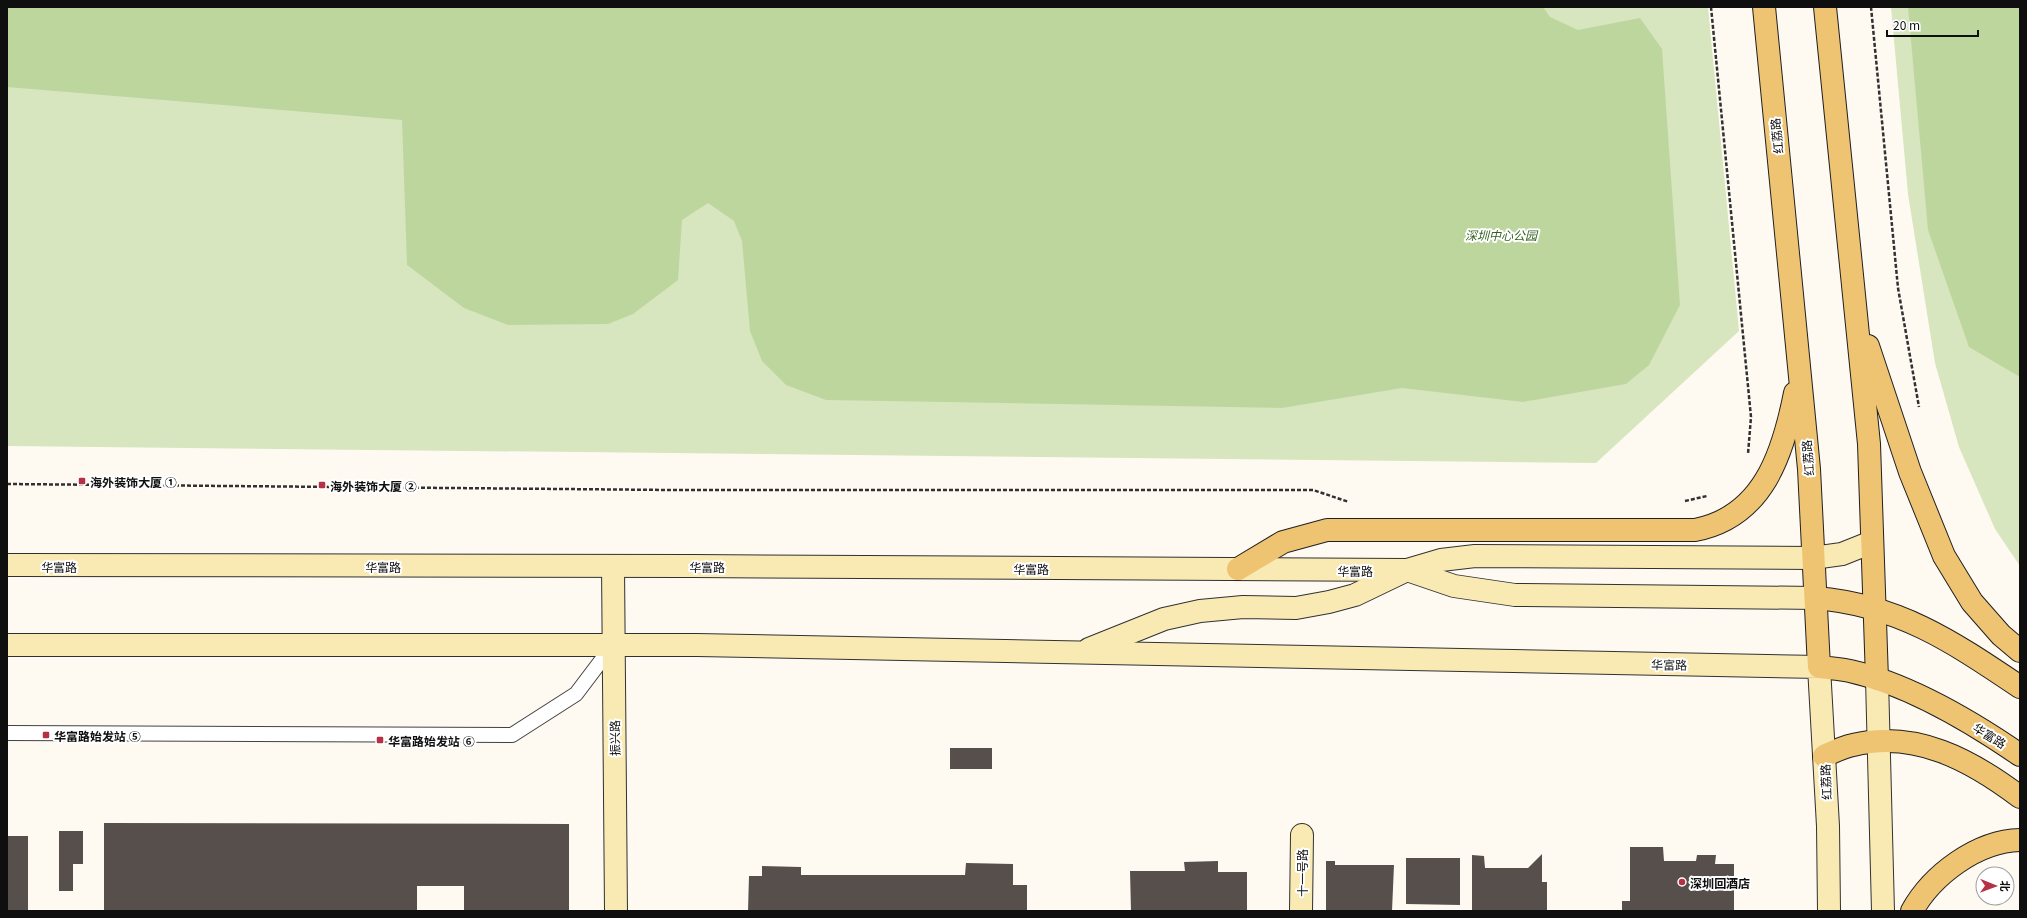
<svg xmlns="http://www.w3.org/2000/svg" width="2027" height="918" viewBox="0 0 2027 918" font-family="Georgia,'Noto Sans SC',serif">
	<rect width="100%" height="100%" fill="#fefaf2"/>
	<g fill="#d7e6be">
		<path d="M7 7H1708L1739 331 1596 463 7 446Z"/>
		<path d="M1891 7H2020V566L1995 529 1959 447 1935 363 1908 194Z"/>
	</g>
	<g fill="#bdd69e">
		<path d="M7 7H1543L1550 17 1578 30 1640 18 1662 49 1680 305 1649 365 1626 384 1523 402 1402 388 1282 408 826 400 786 385 762 361 750 331 742 241 734 221 708 203 682 220 678 280 633 314 608 324 508 325 464 308 407 265 402 120 7 87Z"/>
		<path d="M1908 7H2020V377L1969 347 1928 230Z"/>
	</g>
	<g fill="#574f4c">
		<rect x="950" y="748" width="42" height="21"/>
		<path d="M104 823 569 824V911H464V886H417V911H104Z"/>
		<path d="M59 831H83V864H73V891H59Z"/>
		<rect x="7" y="836" width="21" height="75"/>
		<path d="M1630 847H1663L1664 861H1696L1697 855H1716L1715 864H1734V911H1622V901H1630Z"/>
		<path d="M1542 854V882H1547V911H1472V855L1484 856 1485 868H1528Z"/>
		<path d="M1406 858H1460V905L1406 904Z"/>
		<path d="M1218 861V872H1247V911H1131L1130 871H1185L1184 862Z"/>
		<path d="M1326 861H1335V865H1394L1392 911H1326Z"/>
		<path d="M966 863 1013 864V885H1027V911H748L749 876H762V866L801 867V875H965Z"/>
	</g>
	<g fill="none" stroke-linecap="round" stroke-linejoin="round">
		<g stroke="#424242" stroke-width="16">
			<path id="lane" d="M7 733 512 735 576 694 613 645"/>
		</g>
		<g stroke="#313131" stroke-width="24">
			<g id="secondary">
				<path d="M7 565 693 566 1407 570 1454 586 1515 595 1816 598"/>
				<path d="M613 566 616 911"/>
				<path d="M7 645H697L1819 667 1828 826 1829 911"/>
				<path d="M1089 649 1164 619 1200 611 1243 607 1296 608 1329 602 1355 595 1407 570 1441 560 1475 556 1813 558 1842 554 1872 542"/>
				<path d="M1877 679 1883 911"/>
				<path d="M1301 911 1302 835"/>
			</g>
		</g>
		<g stroke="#202020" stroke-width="24">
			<g id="primary">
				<path d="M1764 7 1809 469 1819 667C1830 668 1840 669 1850 671 1907 684 1972 722 2020 755"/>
				<path d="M1825 7 1869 444 1877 679"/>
				<path d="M1868 346 1910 472 1944 556 1972 602 2001 635 2020 651"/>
				<path d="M1238 569 1283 542 1327 530H1695C1763 517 1783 454 1795 393"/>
				<path d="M1816 598C1899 605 1953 642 2020 687"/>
				<path d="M1824 756C1833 752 1843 747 1853 745 1916 730 1971 760 2020 797"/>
				<path d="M1912 911C1932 875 1977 841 2020 840"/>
			</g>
		</g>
		<g stroke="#313131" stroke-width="2.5" stroke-dasharray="4 2" stroke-linecap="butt">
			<path d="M1711 7 1751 417 1748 454"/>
			<path d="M1871 7 1898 288 1919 407"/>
			<path d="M7 484 672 490H1313L1349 502"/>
			<path d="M1685 501 1707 496"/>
		</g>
		<use href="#lane" stroke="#fff" stroke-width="14"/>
		<use href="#secondary" stroke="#f9e9b2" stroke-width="22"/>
		<use href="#primary" stroke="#eec372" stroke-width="22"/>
	</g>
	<g fill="#b53145" stroke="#fff" stroke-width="1.5">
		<rect x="78" y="477" width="8" height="8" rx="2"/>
		<rect x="318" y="481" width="8" height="8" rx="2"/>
		<rect x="42" y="731" width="8" height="8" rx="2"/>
		<rect x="376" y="736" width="8" height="8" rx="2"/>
		<circle cx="1682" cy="882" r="4"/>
	</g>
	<g text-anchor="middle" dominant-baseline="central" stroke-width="4" stroke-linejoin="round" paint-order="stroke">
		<g font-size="12" fill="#0f0f0f" stroke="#fff">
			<text transform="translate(1776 136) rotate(-96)">红荔路</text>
			<text transform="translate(1807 458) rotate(-95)">红荔路</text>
			<text x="59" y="566">华富路</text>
			<text x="383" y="566">华富路</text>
			<text x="707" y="566">华富路</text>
			<text x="1031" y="568">华富路</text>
			<text x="1355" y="570">华富路</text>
			<text transform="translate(1669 664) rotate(1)">华富路</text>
			<text transform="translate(1990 735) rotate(32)">华富路</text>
			<text transform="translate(614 738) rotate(-91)">振兴路</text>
			<text transform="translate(1825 782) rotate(-93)">红荔路</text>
			<text transform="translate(1301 873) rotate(-90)">十一号路</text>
		</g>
		<g font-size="12" font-style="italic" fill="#376224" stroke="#fff">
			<text x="1501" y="234">深圳中心公园</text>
		</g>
		<g font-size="12" font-weight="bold" fill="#0f0f0f" stroke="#fff" text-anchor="start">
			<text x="90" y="481">海外装饰大厦 ①</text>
			<text x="330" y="485">海外装饰大厦 ②</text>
			<text x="54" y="735">华富路始发站 ⑤</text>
			<text x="388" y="740">华富路始发站 ⑥</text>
			<text x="1690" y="882">深圳回酒店</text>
		</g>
	</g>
	<rect width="2027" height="918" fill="none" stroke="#0f0f0f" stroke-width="16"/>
	<g transform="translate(1995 886) rotate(91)"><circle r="19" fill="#ffffff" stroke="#9f9f9f"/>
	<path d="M0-3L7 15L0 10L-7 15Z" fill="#b53145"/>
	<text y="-6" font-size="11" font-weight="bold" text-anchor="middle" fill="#0f0f0f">北</text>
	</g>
	<path d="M1887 30v6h91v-6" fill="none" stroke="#0f0f0f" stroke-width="2"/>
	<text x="1893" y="30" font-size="12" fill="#0f0f0f" stroke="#ffffff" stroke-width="3" paint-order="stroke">20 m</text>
</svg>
